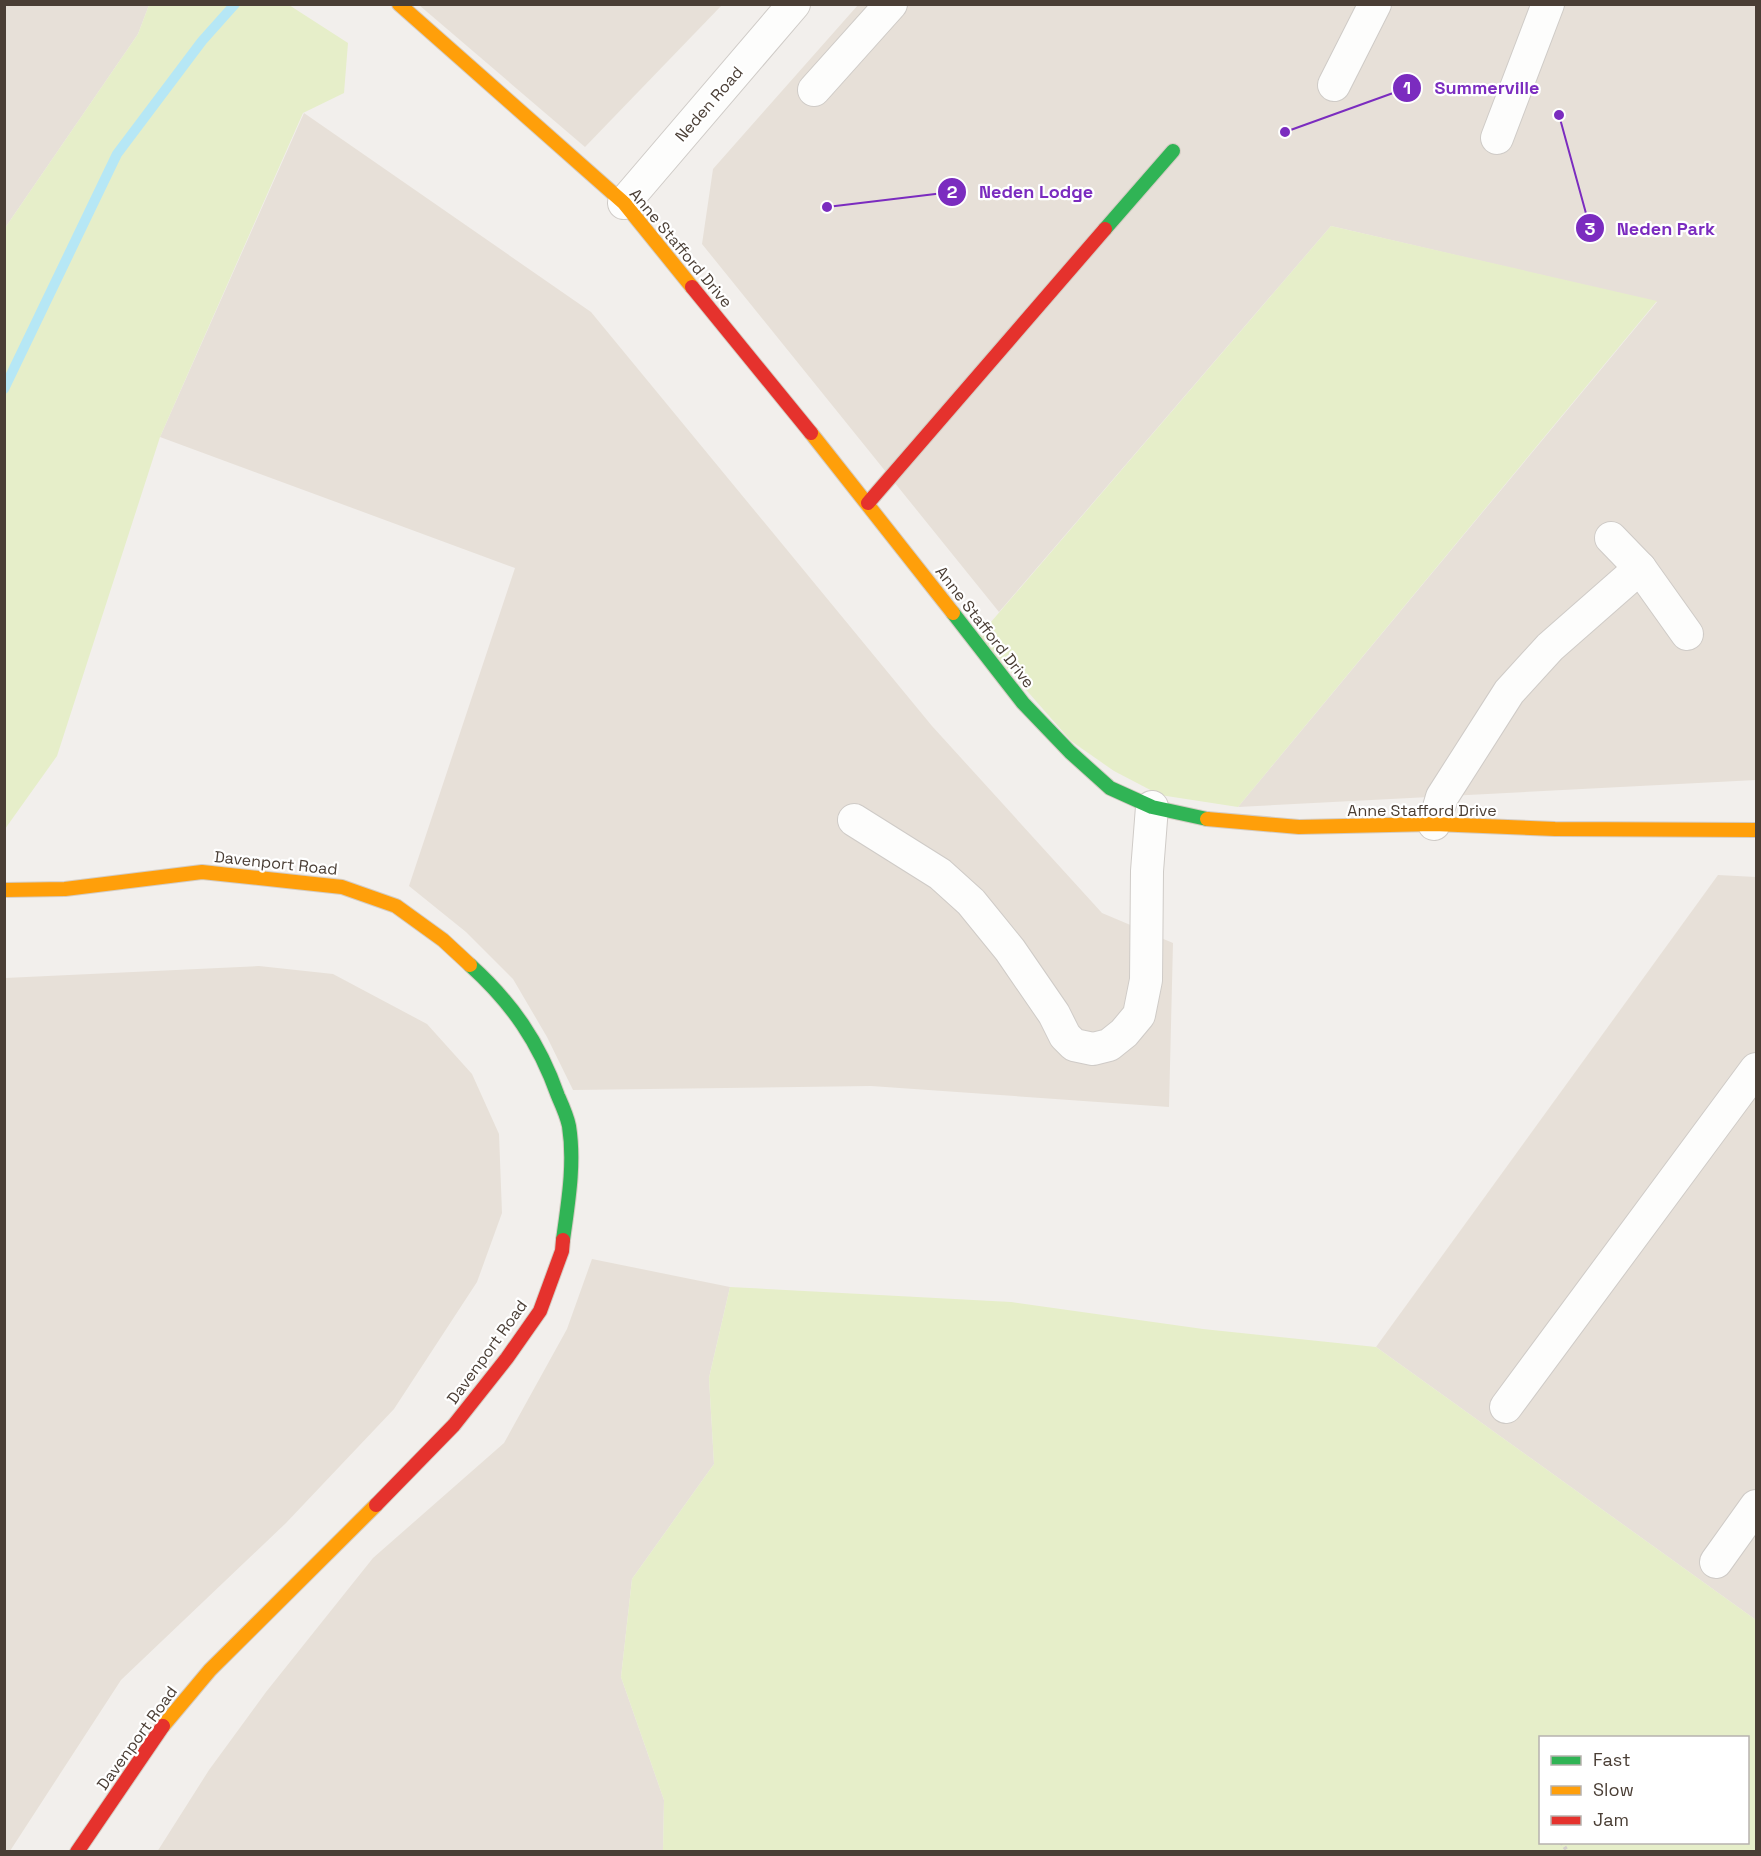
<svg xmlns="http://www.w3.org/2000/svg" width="1761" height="1856" viewBox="0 0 1761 1856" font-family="'Space Grotesk',sans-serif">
	<rect width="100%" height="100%" fill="#f2efec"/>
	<g fill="#e7e0d8">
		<path d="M5 5H149L138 34 5 228Z"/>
		<path d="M419 5H722L585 147Z"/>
		<path d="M858 5H1756V780L1238 807 1657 302 1331 226 999 612 702 244 713 169Z"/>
		<path d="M304 113 591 312 932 726 1102 913 1173 943 1169 1107 871 1086 573 1090 547 1037 513 979 466 932 409 886 515 568 160 437Z"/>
		<path d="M1718 875 1756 877V1620L1376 1347Z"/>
		<path d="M259 966 333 974 427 1024 472 1074 499 1134 502 1213 477 1282 394 1409 286 1523 121 1680 10 1851H5V978Z"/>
		<path d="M592 1259 730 1287 709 1378 714 1464 632 1579 621 1677 664 1800 663 1851 157 1852 209 1770 266 1692 373 1558 504 1443 567 1329Z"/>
	</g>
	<g fill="#e6eec9" fill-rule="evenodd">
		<path d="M149 5H289L348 43 344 93 303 113 160 437 57 756 5 829V228L138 34Z"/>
		<path d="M1331 226 1657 301 1238 807 1160 795 1114 771 1071 741 979 636Z"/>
		<path d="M730 1287 1011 1302 1203 1329 1376 1347 1756 1620V1851H663L664 1800 621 1677 632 1579 714 1464 709 1378ZM1540 1738H1748V1842H1540Z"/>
	</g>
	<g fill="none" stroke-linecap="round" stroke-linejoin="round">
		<path stroke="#b6e7f5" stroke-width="10" d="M4 389 117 154 202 41 235 4"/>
		<g stroke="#cfcbc7" stroke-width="34">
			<g id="street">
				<path d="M1334 85 1375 4"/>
				<path d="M814 90 891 4"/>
				<path d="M1497 138 1548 4"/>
				<path d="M624 203 794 4"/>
				<path d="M1611 538 1640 568 1687 634"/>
				<path d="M854 820 940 874 971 902 1010 950 1054 1014 1065 1036 1074 1045 1093 1049 1109 1045 1124 1033 1139 1015 1146 980 1147 871 1152 807"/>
				<path d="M1434 824 1442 797 1509 692 1550 647 1640 568"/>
				<path d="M1506 1407 1756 1069"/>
				<path d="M1716 1562 1756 1506"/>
			</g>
		</g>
		<g stroke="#d4ccc3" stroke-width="16">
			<g id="fast">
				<path d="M1105 229 1173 151"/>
				<path d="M953 613 1023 703 1070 752 1110 788 1152 807 1207 819"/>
				<path d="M470 965C512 1003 539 1042 558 1096 562 1105 567 1116 569 1126 575 1164 568 1203 563 1240"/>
			</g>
		</g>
		<g stroke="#d4ccc3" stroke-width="16">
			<g id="slow">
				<path d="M399 4 624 203 692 287"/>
				<path d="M811 433 953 613"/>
				<path d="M1207 819 1299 827 1434 824 1555 829 1756 830"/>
				<path d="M4 890 65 889 202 872 342 887 396 906 443 940 470 965"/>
				<path d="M163 1726 210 1670 376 1505"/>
			</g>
		</g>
		<g stroke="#d4ccc3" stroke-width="16">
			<g id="jam">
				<path d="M692 287 811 433"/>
				<path d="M868 503 1105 229"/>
				<path d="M376 1505 454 1425 507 1358 540 1311 562 1251 563 1240"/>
				<path d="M77 1852 163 1726"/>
			</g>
		</g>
		<path stroke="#d2ceca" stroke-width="4" stroke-dasharray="3 3" stroke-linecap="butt" d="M1561 1842 1568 1852"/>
		<use href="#street" stroke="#fdfdfc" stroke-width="32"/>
		<use href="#fast" stroke="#30b455" stroke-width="14"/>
		<use href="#slow" stroke="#ff9f0a" stroke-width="14"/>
		<use href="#jam" stroke="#e5322d" stroke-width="14"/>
	</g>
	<g text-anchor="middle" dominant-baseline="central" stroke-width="4.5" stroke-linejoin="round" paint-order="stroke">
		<g font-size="16" fill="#4a3e35" stroke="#fff">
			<text transform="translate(709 104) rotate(-49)">Neden Road</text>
			<text transform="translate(681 248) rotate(50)">Anne Stafford Drive</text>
			<text transform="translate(985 627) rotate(52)">Anne Stafford Drive</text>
			<text x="1422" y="810">Anne Stafford Drive</text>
			<text transform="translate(276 863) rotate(6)">Davenport Road</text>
			<text transform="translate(487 1352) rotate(-54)">Davenport Road</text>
			<text transform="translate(137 1738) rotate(-54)">Davenport Road</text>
		</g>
	</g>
	<path fill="none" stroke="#7b2cbf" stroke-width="2" d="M1285 132L1407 88M827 207L952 192M1559 115L1590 228"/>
	<g fill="#7b2cbf" stroke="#fff" stroke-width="2">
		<circle cx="1285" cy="132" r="6"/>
		<circle cx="827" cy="207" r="6"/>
		<circle cx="1559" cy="115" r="6"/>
		<circle cx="1407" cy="88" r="15"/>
		<circle cx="952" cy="192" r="15"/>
		<circle cx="1590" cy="228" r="15"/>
	</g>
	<g font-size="18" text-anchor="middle" font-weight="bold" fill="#fff">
		<text x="1407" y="94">1</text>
		<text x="952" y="198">2</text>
		<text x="1590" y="235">3</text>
	</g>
	<g font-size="18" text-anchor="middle" font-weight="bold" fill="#7b2cbf" stroke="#fff" stroke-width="4.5" stroke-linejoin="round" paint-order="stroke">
		<text x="1487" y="94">Summerville</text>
		<text x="1036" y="198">Neden Lodge</text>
		<text x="1666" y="235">Neden Park</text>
	</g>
	<rect width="1761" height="1856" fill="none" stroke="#4a3e35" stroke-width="12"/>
	<rect x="1539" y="1736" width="210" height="108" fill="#ffffff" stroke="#b7b2ae" stroke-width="1.5"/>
	<rect x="1551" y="1756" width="30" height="9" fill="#30b455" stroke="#b7b2ae" stroke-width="1.5"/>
	<text x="1593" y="1766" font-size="18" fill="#4a3e35">Fast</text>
	<rect x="1551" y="1786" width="30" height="9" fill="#ff9f0a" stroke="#b7b2ae" stroke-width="1.5"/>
	<text x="1593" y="1796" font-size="18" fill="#4a3e35">Slow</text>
	<rect x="1551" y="1816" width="30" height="9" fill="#e5322d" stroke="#b7b2ae" stroke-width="1.5"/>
	<text x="1593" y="1826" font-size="18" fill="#4a3e35">Jam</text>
</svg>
